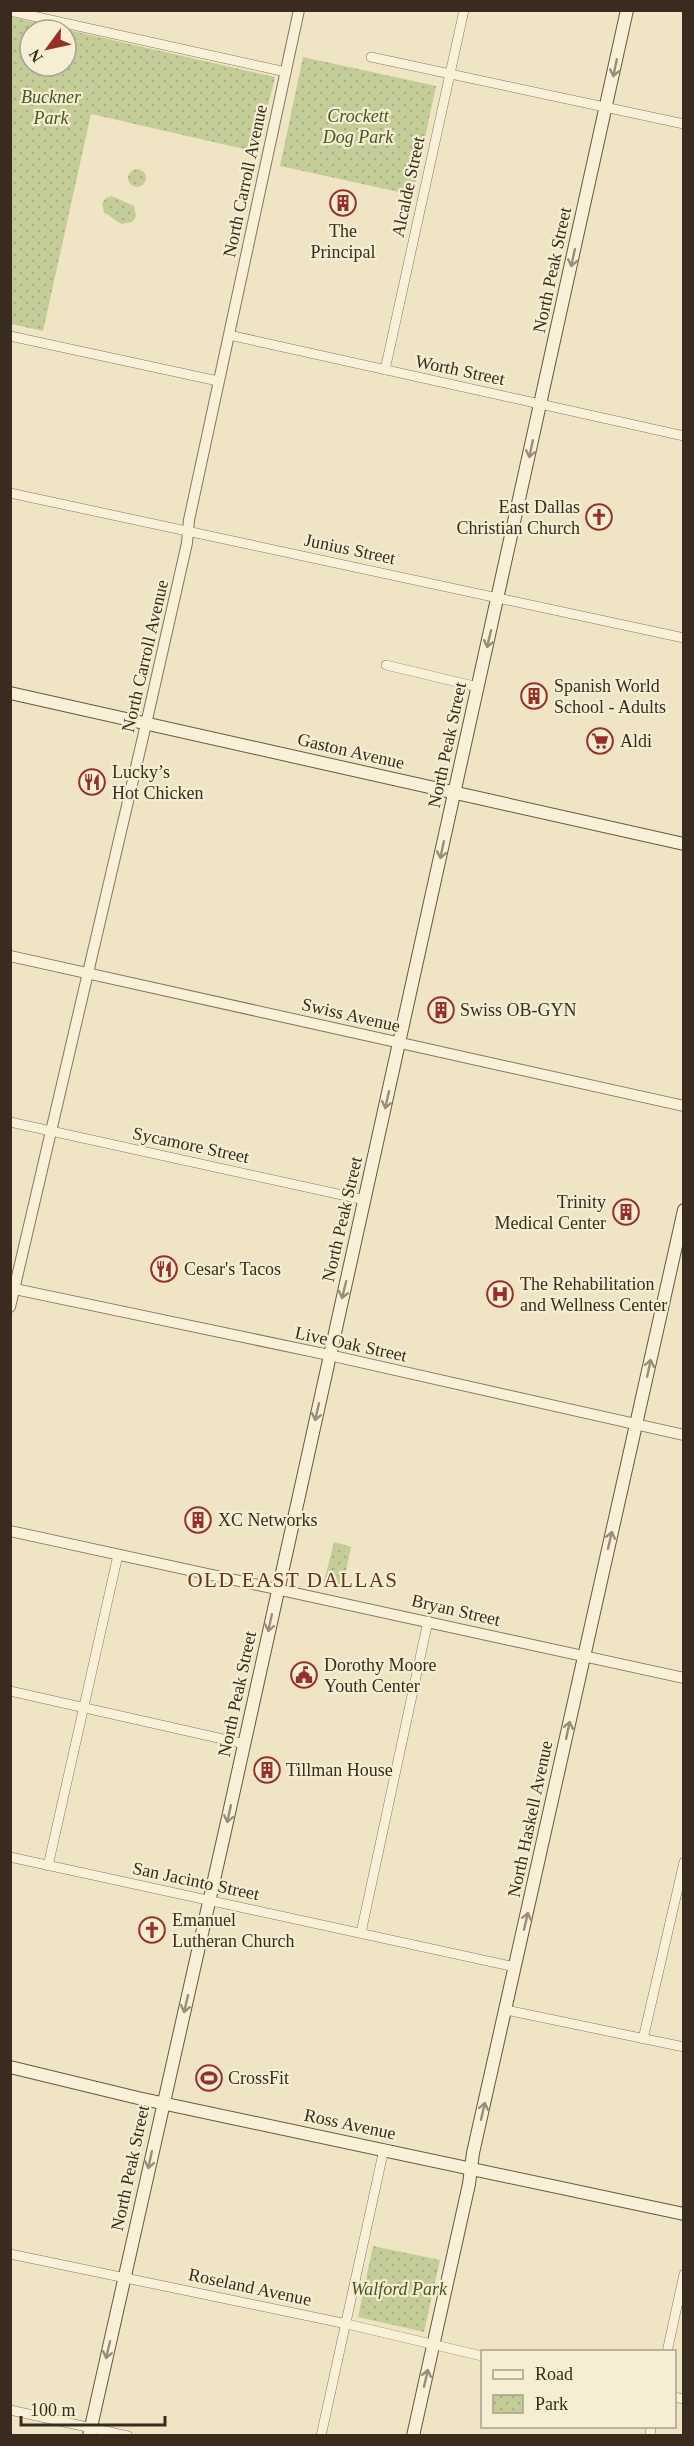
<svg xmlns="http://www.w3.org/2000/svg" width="694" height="2446" viewBox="0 0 694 2446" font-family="Georgia,serif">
	<defs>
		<pattern id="park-dots" width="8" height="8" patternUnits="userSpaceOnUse" patternTransform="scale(1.5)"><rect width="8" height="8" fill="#c4cd97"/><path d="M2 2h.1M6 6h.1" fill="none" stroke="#a9b082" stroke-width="1.8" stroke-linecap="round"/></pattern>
	</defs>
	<rect width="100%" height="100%" fill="#efe4c4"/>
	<g fill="url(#park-dots)" fill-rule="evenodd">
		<path d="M11 17 275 77 257 152 91 114 43 331 11 324ZM30 30H66V66H30Z"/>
		<path d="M303 57 436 86 413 195 280 166Z"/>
		<circle cx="137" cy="178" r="9"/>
		<path d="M112 196 134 206 136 216 132 222 121 224 104 212 102 203 106 198Z"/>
		<path d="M334 1542 351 1547 343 1585 324 1581Z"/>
		<path d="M373 2246 440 2260 424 2332 358 2317Z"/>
	</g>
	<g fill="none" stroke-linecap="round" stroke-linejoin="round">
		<g stroke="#89755a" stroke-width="10">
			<g id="minor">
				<path d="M10 11 286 72"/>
				<path d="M371 57 684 124"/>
				<path d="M229 335 684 436"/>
				<path d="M10 336 218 381"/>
				<path d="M385 370 464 10"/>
				<path d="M10 493 684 638"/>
				<path d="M386 665 478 687"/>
				<path d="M10 1122 365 1200"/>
				<path d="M10 1691 245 1744"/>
				<path d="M10 1857 515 1967"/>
				<path d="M48 1866 118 1555"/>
				<path d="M361 1933 428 1621"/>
				<path d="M506 2010 684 2047"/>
				<path d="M643 2039 684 1862"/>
				<path d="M10 2254 347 2324 482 2356"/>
				<path d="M667 2352 684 2274"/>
				<path d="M674 2397 684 2399"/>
				<path d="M10 2410 128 2436"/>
				<path d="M321 2436 384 2149"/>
				<path d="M650 2436 651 2426"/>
			</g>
		</g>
		<g stroke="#89755a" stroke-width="12">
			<g id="tertiary">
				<path d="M10 956 684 1106"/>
				<path d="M10 1288 329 1355 684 1435"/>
				<path d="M10 1307C70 1052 130 798 187 543L189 520 299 10"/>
				<path d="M10 1531 684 1678"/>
			</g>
		</g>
		<g stroke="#6b563d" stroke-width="14">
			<g id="secondary">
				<path d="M10 693 684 844"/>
				<path d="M10 2067 138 2098 684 2214"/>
				<path d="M89 2436 227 1822 627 10"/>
				<path d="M413 2436 469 2184 473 2153 684 1210"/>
			</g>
		</g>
		<use href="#minor" stroke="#f9f1d7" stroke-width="9"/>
		<use href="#tertiary" stroke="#f9f1d7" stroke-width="10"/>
		<use href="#secondary" stroke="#f9f1d7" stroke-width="12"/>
	</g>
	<defs><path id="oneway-shaft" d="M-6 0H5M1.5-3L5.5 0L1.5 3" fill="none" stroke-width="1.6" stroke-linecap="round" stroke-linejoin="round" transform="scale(1.5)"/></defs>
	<g stroke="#998e7a">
		<use href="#oneway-shaft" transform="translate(615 68) rotate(102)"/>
		<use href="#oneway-shaft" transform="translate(573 258) rotate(102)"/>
		<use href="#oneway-shaft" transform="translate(531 449) rotate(102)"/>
		<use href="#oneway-shaft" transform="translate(489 639) rotate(103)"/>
		<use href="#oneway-shaft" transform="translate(442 850) rotate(102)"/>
		<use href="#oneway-shaft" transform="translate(387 1100) rotate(103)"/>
		<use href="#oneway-shaft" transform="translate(344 1290) rotate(104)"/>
		<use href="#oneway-shaft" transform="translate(649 1368) rotate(-78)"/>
		<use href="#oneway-shaft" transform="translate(317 1412) rotate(103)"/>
		<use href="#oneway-shaft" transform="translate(610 1540) rotate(-77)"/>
		<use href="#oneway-shaft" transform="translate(270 1623) rotate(102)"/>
		<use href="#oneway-shaft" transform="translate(568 1730) rotate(-78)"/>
		<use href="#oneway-shaft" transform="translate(229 1814) rotate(102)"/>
		<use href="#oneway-shaft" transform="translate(526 1921) rotate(-77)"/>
		<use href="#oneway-shaft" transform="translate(186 2004) rotate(103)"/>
		<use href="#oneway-shaft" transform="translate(483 2111) rotate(-77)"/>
		<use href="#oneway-shaft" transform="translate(150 2160) rotate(102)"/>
		<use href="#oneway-shaft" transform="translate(108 2350) rotate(103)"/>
		<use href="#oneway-shaft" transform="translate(426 2378) rotate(-77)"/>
	</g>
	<defs>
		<g id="building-ring" transform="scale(1.35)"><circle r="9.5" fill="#f6eed3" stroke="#992e29" stroke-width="1.5"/><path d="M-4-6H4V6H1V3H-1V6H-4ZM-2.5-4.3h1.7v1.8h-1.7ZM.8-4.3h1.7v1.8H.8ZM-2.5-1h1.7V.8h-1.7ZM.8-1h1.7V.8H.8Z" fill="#992e29"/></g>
		<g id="church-ring" transform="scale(1.35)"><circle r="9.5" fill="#f6eed3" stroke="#992e29" stroke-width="1.5"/><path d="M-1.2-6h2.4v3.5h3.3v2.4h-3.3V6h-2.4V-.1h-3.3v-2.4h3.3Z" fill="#992e29"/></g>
		<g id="supermarket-ring" transform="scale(1.35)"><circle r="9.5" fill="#f6eed3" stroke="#992e29" stroke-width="1.5"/><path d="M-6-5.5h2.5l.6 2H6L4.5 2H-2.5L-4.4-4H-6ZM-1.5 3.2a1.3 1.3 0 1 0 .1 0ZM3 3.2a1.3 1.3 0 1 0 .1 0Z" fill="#992e29"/></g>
		<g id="restaurant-ring" transform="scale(1.35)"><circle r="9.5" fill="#f6eed3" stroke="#992e29" stroke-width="1.5"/><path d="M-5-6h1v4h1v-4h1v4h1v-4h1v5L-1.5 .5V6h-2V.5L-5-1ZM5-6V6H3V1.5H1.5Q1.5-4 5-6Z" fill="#992e29"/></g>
		<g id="hospital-ring" transform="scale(1.35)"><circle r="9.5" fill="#f6eed3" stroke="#992e29" stroke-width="1.5"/><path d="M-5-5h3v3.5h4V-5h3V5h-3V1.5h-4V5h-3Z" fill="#992e29"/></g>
		<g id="civic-ring" transform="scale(1.35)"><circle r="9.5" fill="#f6eed3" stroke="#992e29" stroke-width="1.5"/><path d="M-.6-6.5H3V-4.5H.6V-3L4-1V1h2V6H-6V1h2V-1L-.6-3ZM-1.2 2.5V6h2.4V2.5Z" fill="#992e29"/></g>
		<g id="stadium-ring" transform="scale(1.35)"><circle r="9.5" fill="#f6eed3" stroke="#992e29" stroke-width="1.5"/><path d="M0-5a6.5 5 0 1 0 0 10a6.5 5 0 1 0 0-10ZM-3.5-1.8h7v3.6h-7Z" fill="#992e29"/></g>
	</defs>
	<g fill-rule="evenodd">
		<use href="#building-ring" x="343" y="203"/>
		<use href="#church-ring" x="599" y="517"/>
		<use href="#building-ring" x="534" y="696"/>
		<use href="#supermarket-ring" x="600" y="741"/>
		<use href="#restaurant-ring" x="92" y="782"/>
		<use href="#building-ring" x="441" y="1010"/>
		<use href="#building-ring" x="626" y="1212"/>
		<use href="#restaurant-ring" x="164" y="1269"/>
		<use href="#hospital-ring" x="500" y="1294"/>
		<use href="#building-ring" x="198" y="1520"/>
		<use href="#civic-ring" x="304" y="1675"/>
		<use href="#building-ring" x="267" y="1770"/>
		<use href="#church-ring" x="152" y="1930"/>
		<use href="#stadium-ring" x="209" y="2078"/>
	</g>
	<g text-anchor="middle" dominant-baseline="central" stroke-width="4.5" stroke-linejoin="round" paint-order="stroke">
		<g font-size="18" font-style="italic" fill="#475625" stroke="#f6eed3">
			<text x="51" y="97">Buckner<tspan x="51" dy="21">Park</tspan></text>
			<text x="358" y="116">Crockett<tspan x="358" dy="21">Dog Park</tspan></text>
			<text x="399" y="2289">Walford Park</text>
		</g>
		<g font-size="18" fill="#392c1e" stroke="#f6eed3">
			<text transform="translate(245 181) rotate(-78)">North Carroll Avenue</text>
			<text transform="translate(408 187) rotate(-78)">Alcalde Street</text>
			<text transform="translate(552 270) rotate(-78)">North Peak Street</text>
			<text transform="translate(460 370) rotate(12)">Worth Street</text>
			<text transform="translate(350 549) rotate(12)">Junius Street</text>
			<text transform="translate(145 656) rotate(-77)">North Carroll Avenue</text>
			<text transform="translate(447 745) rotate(-78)">North Peak Street</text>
			<text transform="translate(351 751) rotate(13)">Gaston Avenue</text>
			<text transform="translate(351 1015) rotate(13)">Swiss Avenue</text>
			<text transform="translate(191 1145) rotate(12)">Sycamore Street</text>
			<text transform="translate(342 1219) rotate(-77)">North Peak Street</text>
			<text transform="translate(351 1344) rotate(12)">Live Oak Street</text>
			<text transform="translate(456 1610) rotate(13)">Bryan Street</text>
			<text transform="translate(237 1694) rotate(-78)">North Peak Street</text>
			<text transform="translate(530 1819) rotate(-78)">North Haskell Avenue</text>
			<text transform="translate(196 1881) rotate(12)">San Jacinto Street</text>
			<text transform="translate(350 2124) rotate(12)">Ross Avenue</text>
			<text transform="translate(130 2168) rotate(-78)">North Peak Street</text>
			<text transform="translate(250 2287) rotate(12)">Roseland Avenue</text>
		</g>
		<g font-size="18" fill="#392c1e" stroke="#f6eed3" text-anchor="start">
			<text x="343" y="231" text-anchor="middle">The<tspan x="343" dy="21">Principal</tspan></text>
			<text x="580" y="507" text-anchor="end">East Dallas<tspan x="580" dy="21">Christian Church</tspan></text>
			<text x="554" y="686">Spanish World<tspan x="554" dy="21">School - Adults</tspan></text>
			<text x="620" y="741">Aldi</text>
			<text x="112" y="772">Lucky’s<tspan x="112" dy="21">Hot Chicken</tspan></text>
			<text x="460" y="1010">Swiss OB-GYN</text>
			<text x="606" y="1202" text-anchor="end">Trinity<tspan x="606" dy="21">Medical Center</tspan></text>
			<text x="184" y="1269">Cesar's Tacos</text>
			<text x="520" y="1284">The Rehabilitation<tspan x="520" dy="21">and Wellness Center</tspan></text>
			<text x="218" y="1520">XC Networks</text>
			<text x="324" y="1665">Dorothy Moore<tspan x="324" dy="21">Youth Center</tspan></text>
			<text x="286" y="1770">Tillman House</text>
			<text x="172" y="1920">Emanuel<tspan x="172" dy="21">Lutheran Church</tspan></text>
			<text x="228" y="2078">CrossFit</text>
		</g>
		<g font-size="21" letter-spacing="1.5" fill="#66301d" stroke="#f6eed3">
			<text x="293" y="1580">OLD EAST DALLAS</text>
		</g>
	</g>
	<rect width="694" height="2446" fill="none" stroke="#392c1e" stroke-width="24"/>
	<rect x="481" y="2350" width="195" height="78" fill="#f6eed3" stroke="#aaa08b" stroke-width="1.5"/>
	<rect x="493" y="2370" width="30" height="9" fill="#f9f1d7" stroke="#aaa08b" stroke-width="1.5"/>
	<text x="535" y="2380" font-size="18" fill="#392c1e">Road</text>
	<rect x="493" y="2395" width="30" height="18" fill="url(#park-dots)" stroke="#aaa08b" stroke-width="1.5"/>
	<text x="535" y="2410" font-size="18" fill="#392c1e">Park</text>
	<g transform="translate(48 48) rotate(237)"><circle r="28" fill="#f6eed3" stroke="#aaa08b" stroke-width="1.5"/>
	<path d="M0-4.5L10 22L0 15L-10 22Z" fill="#992e29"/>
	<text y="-9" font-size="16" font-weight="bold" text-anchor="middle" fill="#392c1e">N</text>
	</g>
	<path d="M21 2416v9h144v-9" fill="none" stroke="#392c1e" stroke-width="3"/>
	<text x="30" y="2416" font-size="18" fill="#392c1e" stroke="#f6eed3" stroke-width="4.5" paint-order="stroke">100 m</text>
</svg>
